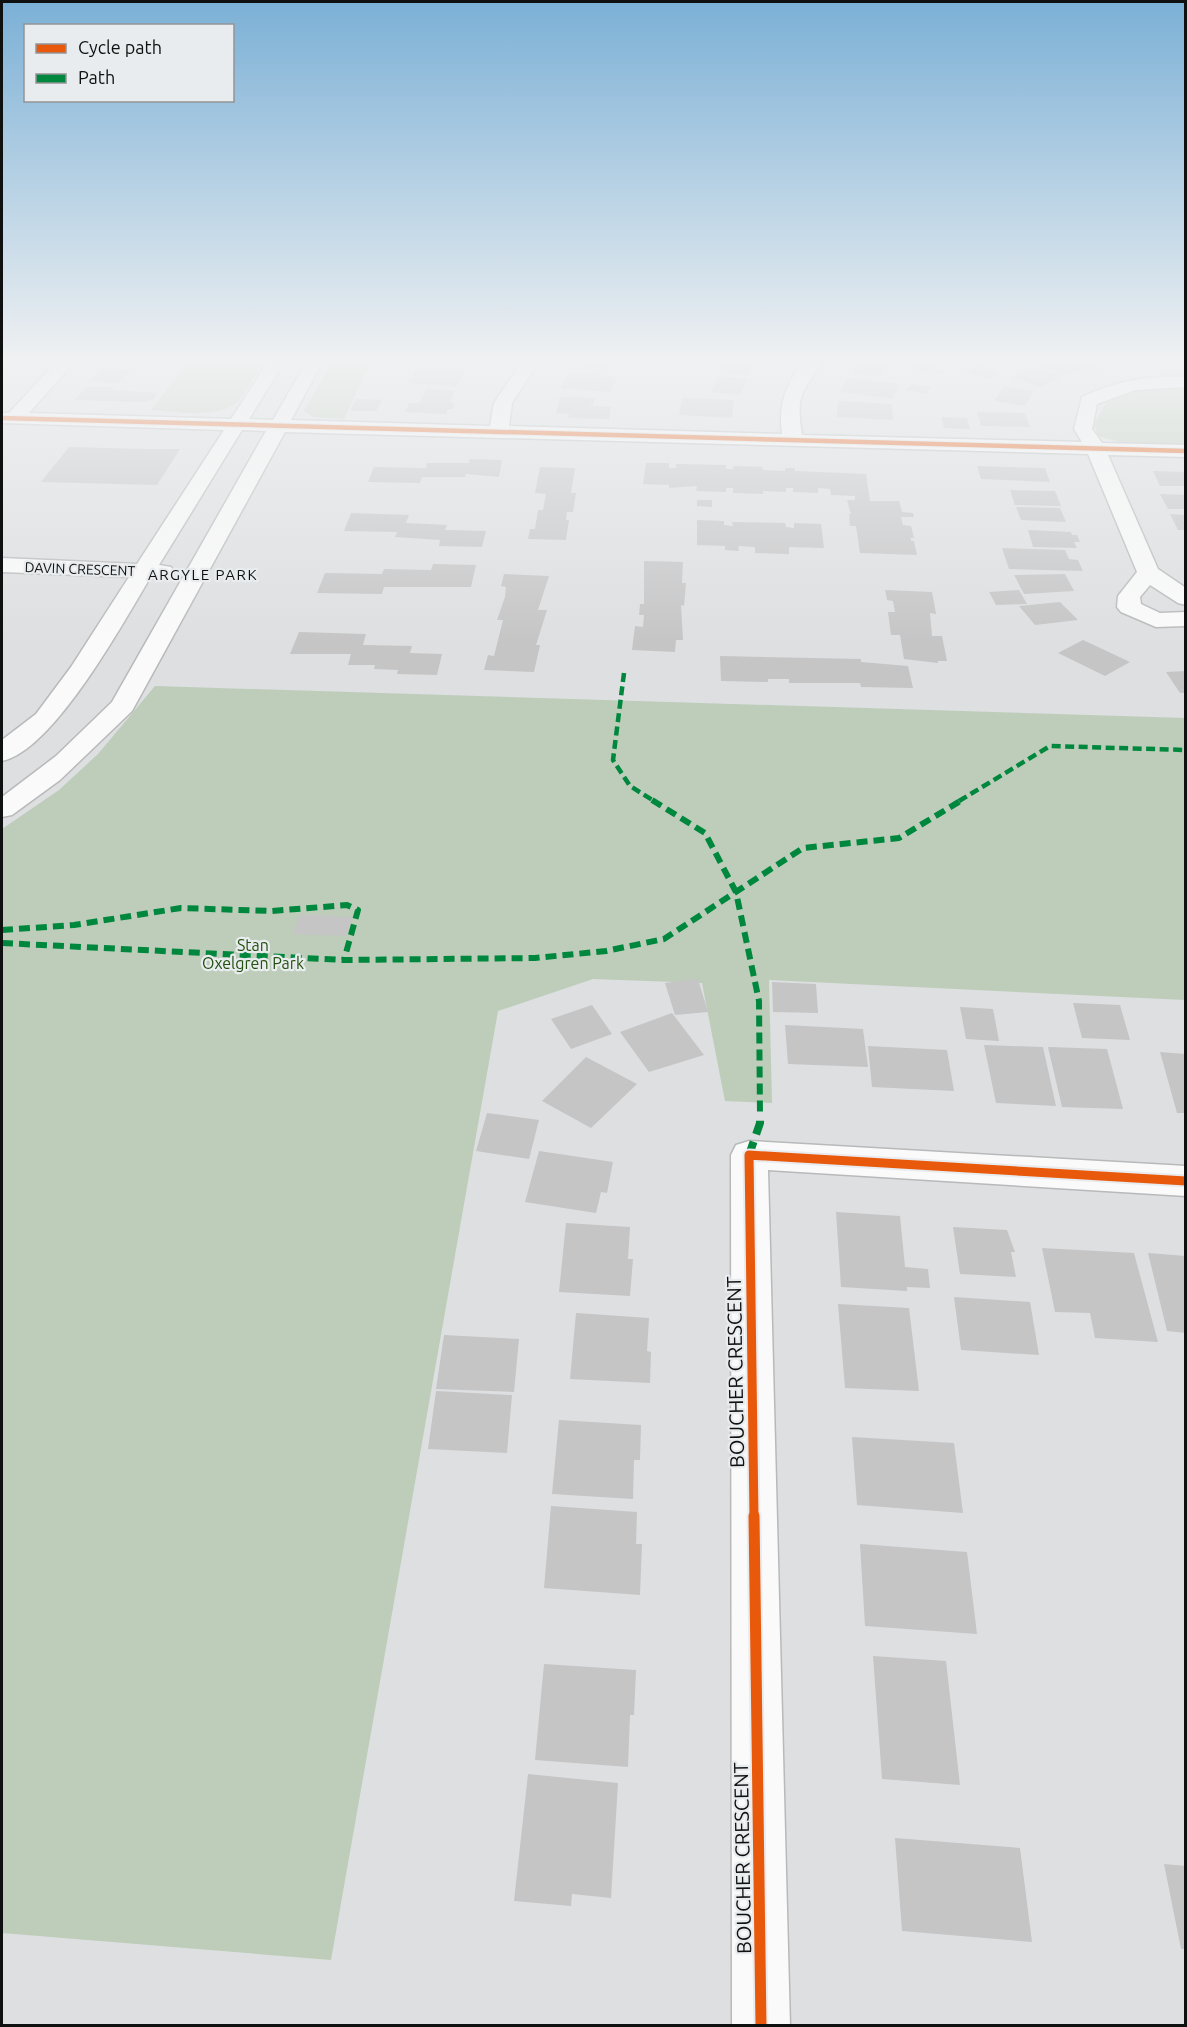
<svg xmlns="http://www.w3.org/2000/svg" width="1187" height="2027" viewBox="0 0 1187 2027" font-family="Ubuntu,sans-serif">
	<rect width="100%" height="100%" fill="#dddfe1"/>
	<g fill="#bdcdba">
		<path d="M191 359H264C256 372 248 391 237 402 217 420 175 411 151 410Z"/>
		<path d="M334 359H377L369 365 344 419 313 417 304 411Z"/>
		<path d="M1143 388 1185 389V444L1123 443 1098 436 1094 424 1106 403Z"/>
		<path d="M155 686 1185 718V1000L769 980 772 1103 725 1101 702 983 593 979 498 1011 331 1960 2 1933V829L59 790 98 754Z"/>
	</g>
	<g fill="#c5c5c6">
		<path d="M109 359H139L137 361H142L132 367 103 366Z"/>
		<path d="M400 359H431L426 365 397 362Z"/>
		<path d="M443 359H477L472 365 440 362Z"/>
		<path d="M581 359H613L605 369 573 366Z"/>
		<path d="M729 359H738L757 361 749 376 718 372Z"/>
		<path d="M1062 359H1086L1103 368 1091 371 1086 368 1064 375 1031 363Z"/>
		<path d="M1094 359H1137L1142 363 1103 366Z"/>
		<path d="M864 360 889 365 876 377 851 372Z"/>
		<path d="M915 362 938 366 934 369 944 371 941 374 908 368Z"/>
		<path d="M977 366 998 373 986 379 965 372Z"/>
		<path d="M1034 367 1062 376 1041 387 1012 378Z"/>
		<path d="M102 368 131 369 119 383 89 382Z"/>
		<path d="M418 368 466 371 456 387 407 383Z"/>
		<path d="M569 373 618 377 610 392 560 388Z"/>
		<path d="M719 376 748 379 740 395 711 392Z"/>
		<path d="M848 378 900 384 893 399 840 392Z"/>
		<path d="M911 384 931 387 926 394 906 390Z"/>
		<path d="M1004 386 1034 391 1025 406 994 401Z"/>
		<path d="M87 387H114L112 390 158 393 152 400 144 402 74 400Z"/>
		<path d="M426 389 455 390 450 403H455L453 409H448L446 414 405 412 409 403H420Z"/>
		<path d="M560 397 595 398 593 405 587 406 611 407 609 419 568 418 569 414 556 413Z"/>
		<path d="M682 398 734 400 732 418 679 415Z"/>
		<path d="M356 399 382 400 377 411H350Z"/>
		<path d="M838 401 892 404 893 420 837 417Z"/>
		<path d="M977 412 1025 413 1030 427 981 426Z"/>
		<path d="M941 417 967 418 970 429 944 428Z"/>
		<path d="M69 447 143 449H180L157 485 41 482Z"/>
		<path d="M470 459 502 460 499 477 466 474 465 477H422L420 483 368 482 374 467 426 468 427 463H469Z"/>
		<path d="M646 463H669V468H676V464L726 465V469H733V466L762 467 763 470 785 471V468H795V471L866 474 870 501H899L902 512 913 513 914 517H901L903 525 911 526 914 538H911V541H914L917 555 860 553 856 526H850L849 514H851L847 500H855V496L831 495 830 489 818 488V493L793 492V488H786V492L763 491V494L733 493V488H726V492L696 491 697 486 669 488V485L643 484Z"/>
		<path d="M977 466 1045 468 1050 482 981 479Z"/>
		<path d="M540 467 575 468 571 493H576L573 512H567L566 520H569L566 540 528 539 530 529H535L538 510H543L546 494 535 493Z"/>
		<path d="M1153 471 1186 472V486H1160Z"/>
		<path d="M1010 490 1055 491 1061 506 1015 505Z"/>
		<path d="M1160 494 1186 495V509H1168Z"/>
		<path d="M697 500H712V507L697 506Z"/>
		<path d="M1016 507 1060 508 1066 522 1021 520Z"/>
		<path d="M351 513 409 515 406 523 447 525 445 530 486 531 482 547 439 546 440 540 395 537 397 532 344 531Z"/>
		<path d="M1170 514 1186 515V530H1178Z"/>
		<path d="M697 520 724 521V525L733 526 732 522 785 523 786 527 794 528V523L821 524 824 548 789 547V554L755 553V547L738 546 739 551 725 550V546L697 545Z"/>
		<path d="M1028 530 1071 532 1072 535H1077L1080 542H1074L1077 548 1033 547Z"/>
		<path d="M1002 548 1065 550 1069 559 1078 560 1083 571 1009 569Z"/>
		<path d="M644 561 683 562 682 583H686L684 606 681 605 683 640H676L675 652 632 650 635 626 643 627 644 615H639L640 604H644Z"/>
		<path d="M433 564 476 565 471 587H384L382 594 317 593 325 573 382 574 384 569 431 570Z"/>
		<path d="M504 574 549 576 538 610H547L536 645H540L534 672 484 670 488 655 494 656 503 620H497L505 597 506 587 501 586Z"/>
		<path d="M1065 574 1074 591 1024 594 1014 575Z"/>
		<path d="M885 590 932 592 936 614 930 613 932 636H942L947 661H938V663L904 659 900 635H891L888 612H895L893 601 887 600Z"/>
		<path d="M1019 590 1027 604 996 605 989 592Z"/>
		<path d="M1060 602 1078 620 1035 625 1019 606Z"/>
		<path d="M299 632 366 634 363 645 412 646 410 653 442 654 437 675 397 674 398 670 374 669 375 665H348L351 654H290Z"/>
		<path d="M1083 640 1130 662 1105 676 1058 653Z"/>
		<path d="M720 656 861 659V662L908 666 913 688 861 687 860 683H789V679H768V682L721 681Z"/>
		<path d="M1186 671V693H1180L1166 672Z"/>
		<path d="M300 914 352 917 346 936 293 934Z"/>
		<path d="M698 979 708 1012 675 1015 665 983Z"/>
		<path d="M772 982 816 984 818 1013 773 1012Z"/>
		<path d="M1073 1003 1120 1005 1130 1040 1082 1038Z"/>
		<path d="M592 1005 612 1034 571 1049 551 1019Z"/>
		<path d="M960 1007 993 1009 999 1041 966 1039Z"/>
		<path d="M672 1013 704 1055 649 1072 620 1032Z"/>
		<path d="M785 1025 863 1029 868 1067 788 1064Z"/>
		<path d="M984 1045 1043 1047 1056 1106 996 1103Z"/>
		<path d="M868 1046 947 1050 954 1091 872 1087Z"/>
		<path d="M1048 1047 1107 1049 1123 1109 1062 1107Z"/>
		<path d="M1160 1052 1186 1054V1113H1177Z"/>
		<path d="M586 1057 637 1084 591 1128 542 1101Z"/>
		<path d="M487 1113 539 1120 529 1159 476 1151Z"/>
		<path d="M539 1151 613 1162 607 1193 601 1192 596 1213 525 1202Z"/>
		<path d="M836 1212 900 1216 905 1267 928 1269 930 1288 907 1287V1291L841 1287Z"/>
		<path d="M566 1223 630 1227 628 1259H633L630 1296 559 1292Z"/>
		<path d="M953 1227 1007 1230 1015 1252H1011L1016 1277 960 1274Z"/>
		<path d="M1042 1248 1134 1253 1158 1342 1095 1338 1090 1313 1055 1312Z"/>
		<path d="M1148 1253 1186 1256V1333L1167 1331Z"/>
		<path d="M954 1297 1030 1302 1039 1355 961 1350Z"/>
		<path d="M838 1304 909 1308 919 1391 845 1388Z"/>
		<path d="M576 1313 649 1318 647 1351 651 1352 650 1383 570 1379Z"/>
		<path d="M444 1335 519 1339 514 1392 436 1389Z"/>
		<path d="M436 1391 512 1395 507 1453 428 1449Z"/>
		<path d="M559 1420 641 1425 640 1460H634L633 1499 552 1494Z"/>
		<path d="M852 1437 954 1443 963 1513 857 1505Z"/>
		<path d="M551 1506 637 1512 636 1544H642L640 1595 544 1588Z"/>
		<path d="M860 1544 967 1552 977 1634 865 1626Z"/>
		<path d="M873 1656 946 1661 960 1785 882 1779Z"/>
		<path d="M544 1664 636 1670 634 1715H630L628 1767 535 1760Z"/>
		<path d="M528 1774 618 1783 611 1898 572 1894 571 1906 514 1901Z"/>
		<path d="M895 1838 1020 1848 1032 1942 902 1931Z"/>
		<path d="M1164 1864 1186 1866V1949H1181Z"/>
	</g>
	<g fill="none" stroke-linecap="round" stroke-linejoin="round">
		<g stroke="#b8b9ba" stroke-width="3">
			<g id="minor">
				<path d="M59 359H77L29 413 231 419 270 359H286L249 419 273 420 308 359H324L291 420 490 426 494 403 524 359H540L512 403 509 426 782 434C778 403 786 381 807 359H824C804 392 795 391 802 435L1082 442 1074 429 1082 397C1114 381 1149 375 1186 377V387L1135 390 1097 404 1092 429 1102 443 1186 445V457L1108 455 1158 569 1186 588V605L1178 603 1150 585 1140 597 1141 604 1160 613 1186 612V626L1156 627 1121 612 1117 607 1118 596 1137 572 1088 454 285 432 132 711 60 780 12 815 2 817V797L56 756 112 702 266 431 242 430 159 565 171 567 174 572 171 577 150 578C123 623 53 751 2 761V740L36 714 71 667 129 577 2 572V558L137 564 224 430 2 423V413H9Z"/>
				<path d="M749 1141 1186 1166V1196L768 1170 790 2026H732L731 1155 736 1145Z"/>
			</g>
		</g>
		<use href="#minor" fill="#fafafa" fill-rule="evenodd"/>
		<g stroke="#00873e" stroke-width="4.5" stroke-dasharray="9 4.5" stroke-linecap="butt">
			<path d="M624 673 613 760 630 786 654 801"/>
			<path d="M959 801 1050 746 1186 750"/>
		</g>
		<g stroke="#00873e" stroke-width="6" stroke-dasharray="11 6" stroke-linecap="butt">
			<path d="M652 800 705 833 736 892 759 1001 760 1116"/>
			<path d="M2 930 74 925 181 908 272 911 347 905 358 910 344 960"/>
			<path d="M2 943 344 960 535 958 606 951 664 939 803 848 899 838 962 800"/>
		</g>
		<path stroke="#00873e" stroke-width="8" stroke-dasharray="14 8" stroke-linecap="butt" d="M749 1155 760 1123V1115"/>
		<g stroke="#e9ecef" stroke-width="7">
			<path id="cycleway-far2" d="M2 418 1186 451"/>
		</g>
		<g stroke="#e9ecef" stroke-width="13">
			<path id="cycleway-far1" d="M754 1517 749 1155 1186 1181"/>
		</g>
		<g stroke="#e9ecef" stroke-width="15">
			<path id="cycleway" d="M754 1516 761 2026"/>
		</g>
		<use href="#cycleway-far2" stroke="#e8590c" stroke-width="4.5"/>
		<use href="#cycleway-far1" stroke="#e8590c" stroke-width="9"/>
		<use href="#cycleway" stroke="#e8590c" stroke-width="11"/>
	</g>
	<linearGradient id="sky" x2="0" y2="1"><stop stop-color="#7bb0d6"/><stop offset="0.56" stop-color="#f0f1f2"/><stop offset="1" stop-color="#f0f1f2" stop-opacity="0"/></linearGradient>
	<rect width="1187" height="643" fill="url(#sky)"/>
	<g text-anchor="middle" dominant-baseline="central" stroke-width="4.5" stroke-linejoin="round" paint-order="stroke">
		<g font-size="14" fill="#0f1010" stroke="#e9ecef">
			<text transform="translate(80 569) rotate(2)">DAVIN CRESCENT</text>
		</g>
		<g font-size="15" letter-spacing="1.5" fill="#0f1010" stroke="#e9ecef">
			<text x="203" y="574">ARGYLE PARK</text>
		</g>
		<g font-size="16" fill="#21500c" stroke="#e9ecef">
			<text x="253" y="945">Stan<tspan x="253" dy="18">Oxelgren Park</tspan></text>
		</g>
		<g font-size="20" fill="#0f1010" stroke="#e9ecef">
			<text transform="translate(735 1372) rotate(-91)">BOUCHER CRESCENT</text>
			<text transform="translate(742 1858) rotate(-91)">BOUCHER CRESCENT</text>
		</g>
	</g>
	<rect width="1187" height="2027" fill="none" stroke="#0f1010" stroke-width="6"/>
	<rect x="24" y="24" width="210" height="78" fill="#e9ecef" stroke="#929496" stroke-width="1.5"/>
	<rect x="36" y="44" width="30" height="9" fill="#e8590c" stroke="#929496" stroke-width="1.5"/>
	<text x="78" y="54" font-size="18" fill="#0f1010">Cycle path</text>
	<rect x="36" y="74" width="30" height="9" fill="#00873e" stroke="#929496" stroke-width="1.5"/>
	<text x="78" y="84" font-size="18" fill="#0f1010">Path</text>
</svg>
